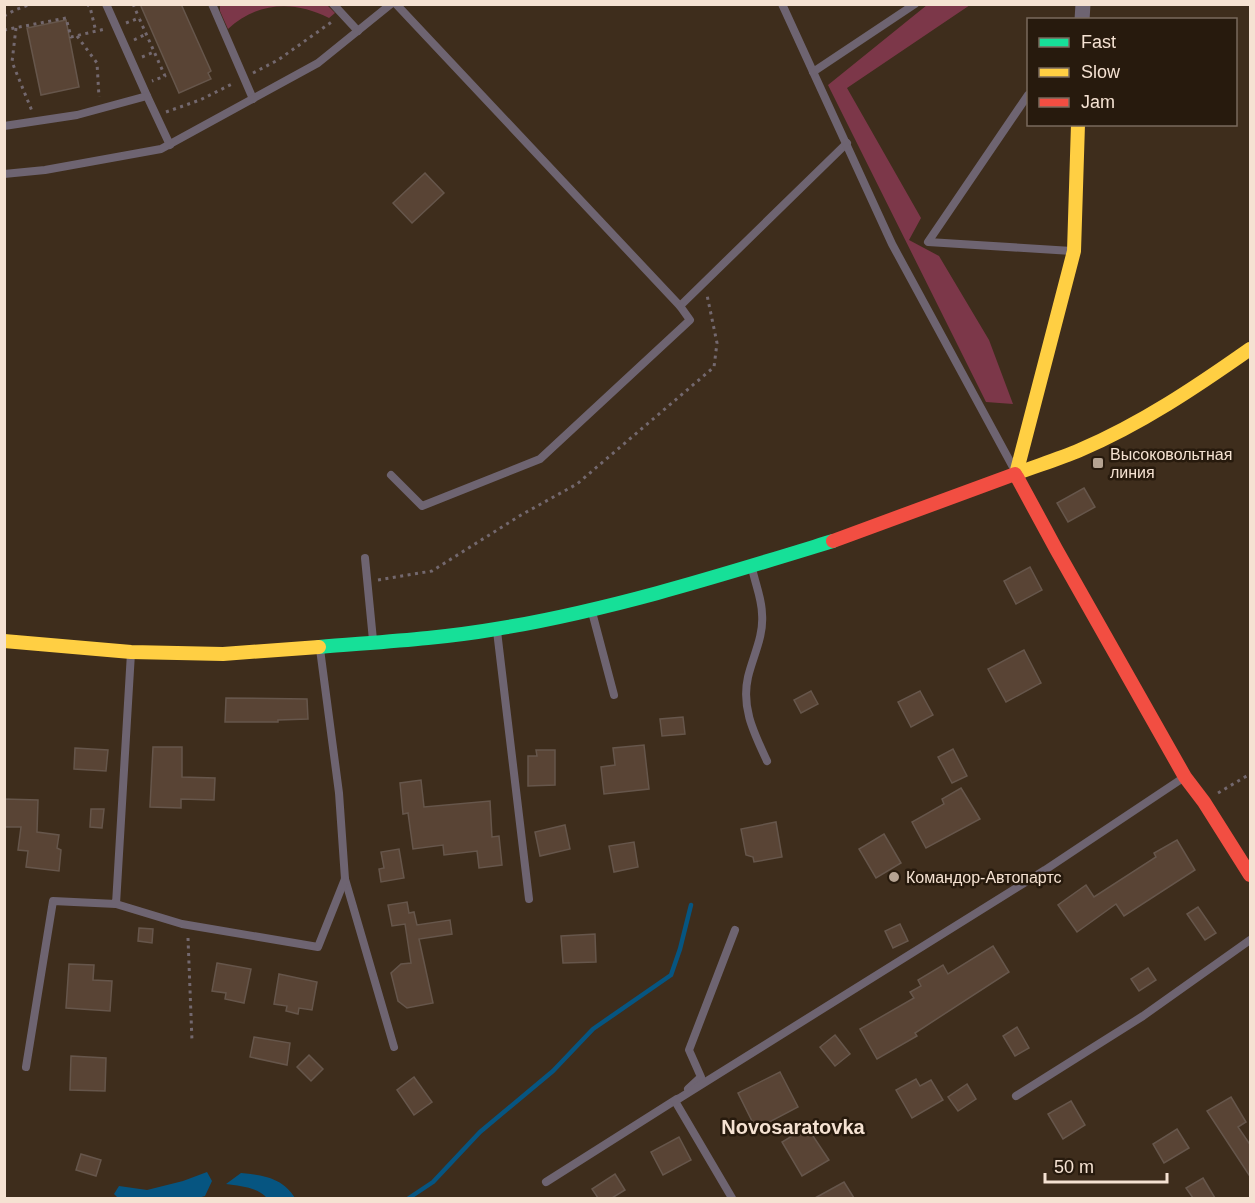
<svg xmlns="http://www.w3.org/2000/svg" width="1255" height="1203" viewBox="0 0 1255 1203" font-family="Arial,sans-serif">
	<rect width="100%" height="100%" fill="#3e2d1c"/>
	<g fill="#7c3749">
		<path d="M220 5H327L335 13 329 18C294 0 257 2 228 29L220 11Z"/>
		<path d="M927 5H970L847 88 921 218 909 240 939 256 989 340 1013 404 986 402 828 85Z"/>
	</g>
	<g fill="#065581">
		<path d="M207 1172 212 1181 205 1196 198 1198H118L114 1194 119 1186 147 1190 183 1181Z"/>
		<path d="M241 1173C263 1175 283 1178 295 1198H267C257 1187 240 1186 226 1184Z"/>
	</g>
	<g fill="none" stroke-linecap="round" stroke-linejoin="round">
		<path stroke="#065581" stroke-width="4.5" d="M409 1198 433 1182 480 1132 553 1071 593 1029 671 975 680 949 691 905"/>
	</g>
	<g fill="#594435" stroke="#66564b" stroke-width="1.5">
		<path d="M140 4H181L211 71 208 73 211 79 179 93Z"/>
		<path d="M66 20 79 87 41 95 27 28Z"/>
		<path d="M425 173 444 193 412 223 393 203Z"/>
		<path d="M1084 488 1095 507 1068 522 1057 503Z"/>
		<path d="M1030 567 1042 590 1016 604 1004 581Z"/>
		<path d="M1024 650 1041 683 1006 702 988 669Z"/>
		<path d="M811 691 818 704 801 713 794 700Z"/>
		<path d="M920 691 933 715 911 727 898 702Z"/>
		<path d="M226 698 307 699 308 719 278 720V722H225Z"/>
		<path d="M683 717 685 734 662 736 660 719Z"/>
		<path d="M644 745 649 789 604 794 601 767 615 765 613 748Z"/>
		<path d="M153 747H182V777L215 778 214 800 181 799V808L150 807Z"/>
		<path d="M75 748 108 750 106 771 74 769Z"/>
		<path d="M953 749 967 776 952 783 938 757Z"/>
		<path d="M536 750H555V785L528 786V756H537Z"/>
		<path d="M421 780 424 807 490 801 492 837 499 836 502 865 479 868 477 851 444 855 443 845 413 849 408 813 403 814 400 783Z"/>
		<path d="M961 788 980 819 926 848 912 822 944 804 942 799Z"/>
		<path d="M4 799 38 800 37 832 59 835 57 848 61 850 59 871 26 867 28 851 18 850 21 827H4Z"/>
		<path d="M91 809H104L102 828 90 827Z"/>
		<path d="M776 822 782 857 754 862 753 857 746 855 741 829Z"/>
		<path d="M565 825 570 849 540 856 535 832Z"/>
		<path d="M884 834 901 863 876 878 859 849Z"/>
		<path d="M1177 840 1195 870 1124 916 1116 904 1077 932 1058 905 1086 885 1094 897 1156 857 1154 853Z"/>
		<path d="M634 842 638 867 614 872 609 846Z"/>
		<path d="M399 849 404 878 381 882 379 869 384 868 381 852Z"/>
		<path d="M407 902 409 913 414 912 417 925 450 920 452 934 419 939 433 1003 407 1008 398 1001 391 973 401 964 411 963 405 924 392 926 388 905Z"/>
		<path d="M1198 907 1216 933 1205 940 1187 914Z"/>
		<path d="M900 924 908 941 893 948 885 931Z"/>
		<path d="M139 928 153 929 152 943 138 941Z"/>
		<path d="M595 934 596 962 563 963 561 936Z"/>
		<path d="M993 946 1009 972 915 1033 917 1036 877 1059 860 1029 914 998 910 992 921 986 918 980 943 965 948 974Z"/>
		<path d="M217 963 251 969 244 1003 225 999 226 993 212 991Z"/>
		<path d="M69 964 94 965 93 980 112 981 110 1011 66 1008Z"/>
		<path d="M1148 968 1156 980 1139 991 1131 979Z"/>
		<path d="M279 974 317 982 312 1010 299 1008 298 1014 286 1011 287 1006 274 1004Z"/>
		<path d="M1017 1027 1029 1048 1015 1056 1003 1036Z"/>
		<path d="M835 1035 850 1054 835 1066 820 1047Z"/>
		<path d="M254 1037 290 1043 287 1065 250 1057Z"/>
		<path d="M309 1055 323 1069 311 1081 297 1067Z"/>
		<path d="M71 1056 106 1058 105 1091 70 1090Z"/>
		<path d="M780 1072 798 1107 756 1129 738 1093Z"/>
		<path d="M414 1077 432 1102 414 1115 397 1090Z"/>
		<path d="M916 1079 920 1086 931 1080 943 1100 912 1118 896 1090Z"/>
		<path d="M967 1084 976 1099 958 1111 948 1097Z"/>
		<path d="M1231 1097 1246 1122 1238 1127 1251 1146V1178L1207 1111Z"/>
		<path d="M1071 1101 1085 1125 1063 1139 1048 1114Z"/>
		<path d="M807 1127 829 1160 802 1176 782 1142Z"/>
		<path d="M1177 1129 1189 1148 1164 1163 1153 1144Z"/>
		<path d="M679 1137 691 1160 663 1175 651 1152Z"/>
		<path d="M81 1154 101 1160 96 1176 76 1170Z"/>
		<path d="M615 1174 625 1190 612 1198H598L592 1189Z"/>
		<path d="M1203 1178 1215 1198H1193L1186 1188Z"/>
		<path d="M844 1182 854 1198H815Z"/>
	</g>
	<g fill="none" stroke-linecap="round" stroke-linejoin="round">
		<g stroke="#73686e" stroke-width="3" stroke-dasharray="3 4.5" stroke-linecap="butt">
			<path d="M87 4 90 7 96 32"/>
			<path d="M133 4 139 18"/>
			<path d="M4 16 15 10 31 4"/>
			<path d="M126 23 139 18 165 76 152 81"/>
			<path d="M16 28 12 62 32 111"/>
			<path d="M4 30 66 18 71 37 105 29"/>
			<path d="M77 36 97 63 99 97"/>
			<path d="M134 40 146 34"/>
			<path d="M142 57 154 52"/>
			<path d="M253 73 278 60 333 21"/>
			<path d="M166 112 200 100 234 83"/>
			<path d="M378 580 432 571 521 515 577 484 714 367 717 343 707 295"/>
			<path d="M1218 793 1250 774"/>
			<path d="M188 938 192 1041"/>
		</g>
		<g stroke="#6e6471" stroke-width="8">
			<path d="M106 4 147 96"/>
			<path d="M212 4 253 99"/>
			<path d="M333 4 358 31"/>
			<path d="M396 4 680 306 847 143"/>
			<path d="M782 4 892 244 1013 467"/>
			<path d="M813 72 915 4"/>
			<path d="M1028 95 928 242 1072 251"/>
			<path d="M4 126 77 115 147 96 170 145"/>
			<path d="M4 174 45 170 161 149 318 63 391 4"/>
			<path d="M391 475 422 506 540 459 690 320 680 306"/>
			<path d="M365 558 373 640"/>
			<path d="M752 568C755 583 762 599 762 614 764 636 753 656 748 677 741 708 754 733 767 761"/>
			<path d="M592 612 614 695"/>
			<path d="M497 631 529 899"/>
			<path d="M345 879 394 1047"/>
			<path d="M116 904 182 924 318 947 345 879 339 793 320 649"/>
			<path d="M26 1067 53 901 116 904 131 653"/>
			<path d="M688 1089 701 1077 689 1050 735 930"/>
			<path d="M1016 1096 1143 1016 1250 940"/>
			<path d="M546 1182 677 1099"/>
			<path d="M732 1198 675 1101 1045 870 1183 778"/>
		</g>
		<path stroke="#6e6471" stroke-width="15" d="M1082 20 1083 4"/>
		<path stroke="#16e098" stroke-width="14" d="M319 647C378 642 438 639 496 629 611 610 722 575 833 541"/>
		<g stroke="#ffcf43" stroke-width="14">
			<path d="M1015 474C1036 466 1059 459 1080 450 1141 424 1196 387 1250 349"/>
			<path d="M1017 477 1016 474 1074 251 1078 124"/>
			<path d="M4 641 131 652 223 654 319 647"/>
		</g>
		<g stroke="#f24e42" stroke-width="14">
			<path d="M1017 477 1056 549 1185 777 1204 802 1250 875"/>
			<path d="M833 541 1015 474"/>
		</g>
	</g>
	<g fill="#b5a392" stroke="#271a0d" stroke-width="2">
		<rect x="1092" y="457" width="12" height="12" rx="3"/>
		<circle cx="894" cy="877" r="6"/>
	</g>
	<g text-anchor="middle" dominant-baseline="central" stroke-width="5" stroke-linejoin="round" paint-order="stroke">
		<g font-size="16" fill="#f5e2d2" stroke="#271a0d" text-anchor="start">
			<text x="1110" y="454">Высоковольтная<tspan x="1110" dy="18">линия</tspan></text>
			<text x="906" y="877">Командор-Автопартс</text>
		</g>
		<g font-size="20" font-weight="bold" fill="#f5e2d2" stroke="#271a0d">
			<text x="793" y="1127">Novosaratovka</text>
		</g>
	</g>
	<rect width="1255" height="1203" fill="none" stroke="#f5e2d2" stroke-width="12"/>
	<rect x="1027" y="18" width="210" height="108" fill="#271a0d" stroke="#796a5c" stroke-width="1.5"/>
	<rect x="1039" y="38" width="30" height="9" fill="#16e098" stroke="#796a5c" stroke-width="1.5"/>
	<text x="1081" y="48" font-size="18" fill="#f5e2d2">Fast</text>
	<rect x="1039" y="68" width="30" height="9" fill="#ffcf43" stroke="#796a5c" stroke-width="1.5"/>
	<text x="1081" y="78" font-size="18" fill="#f5e2d2">Slow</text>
	<rect x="1039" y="98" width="30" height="9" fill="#f24e42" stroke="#796a5c" stroke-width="1.5"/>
	<text x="1081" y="108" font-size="18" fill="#f5e2d2">Jam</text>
	<path d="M1045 1173v9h122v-9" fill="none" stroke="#f5e2d2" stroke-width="3"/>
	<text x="1054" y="1173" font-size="18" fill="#f5e2d2" stroke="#271a0d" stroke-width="4.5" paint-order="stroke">50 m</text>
</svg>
